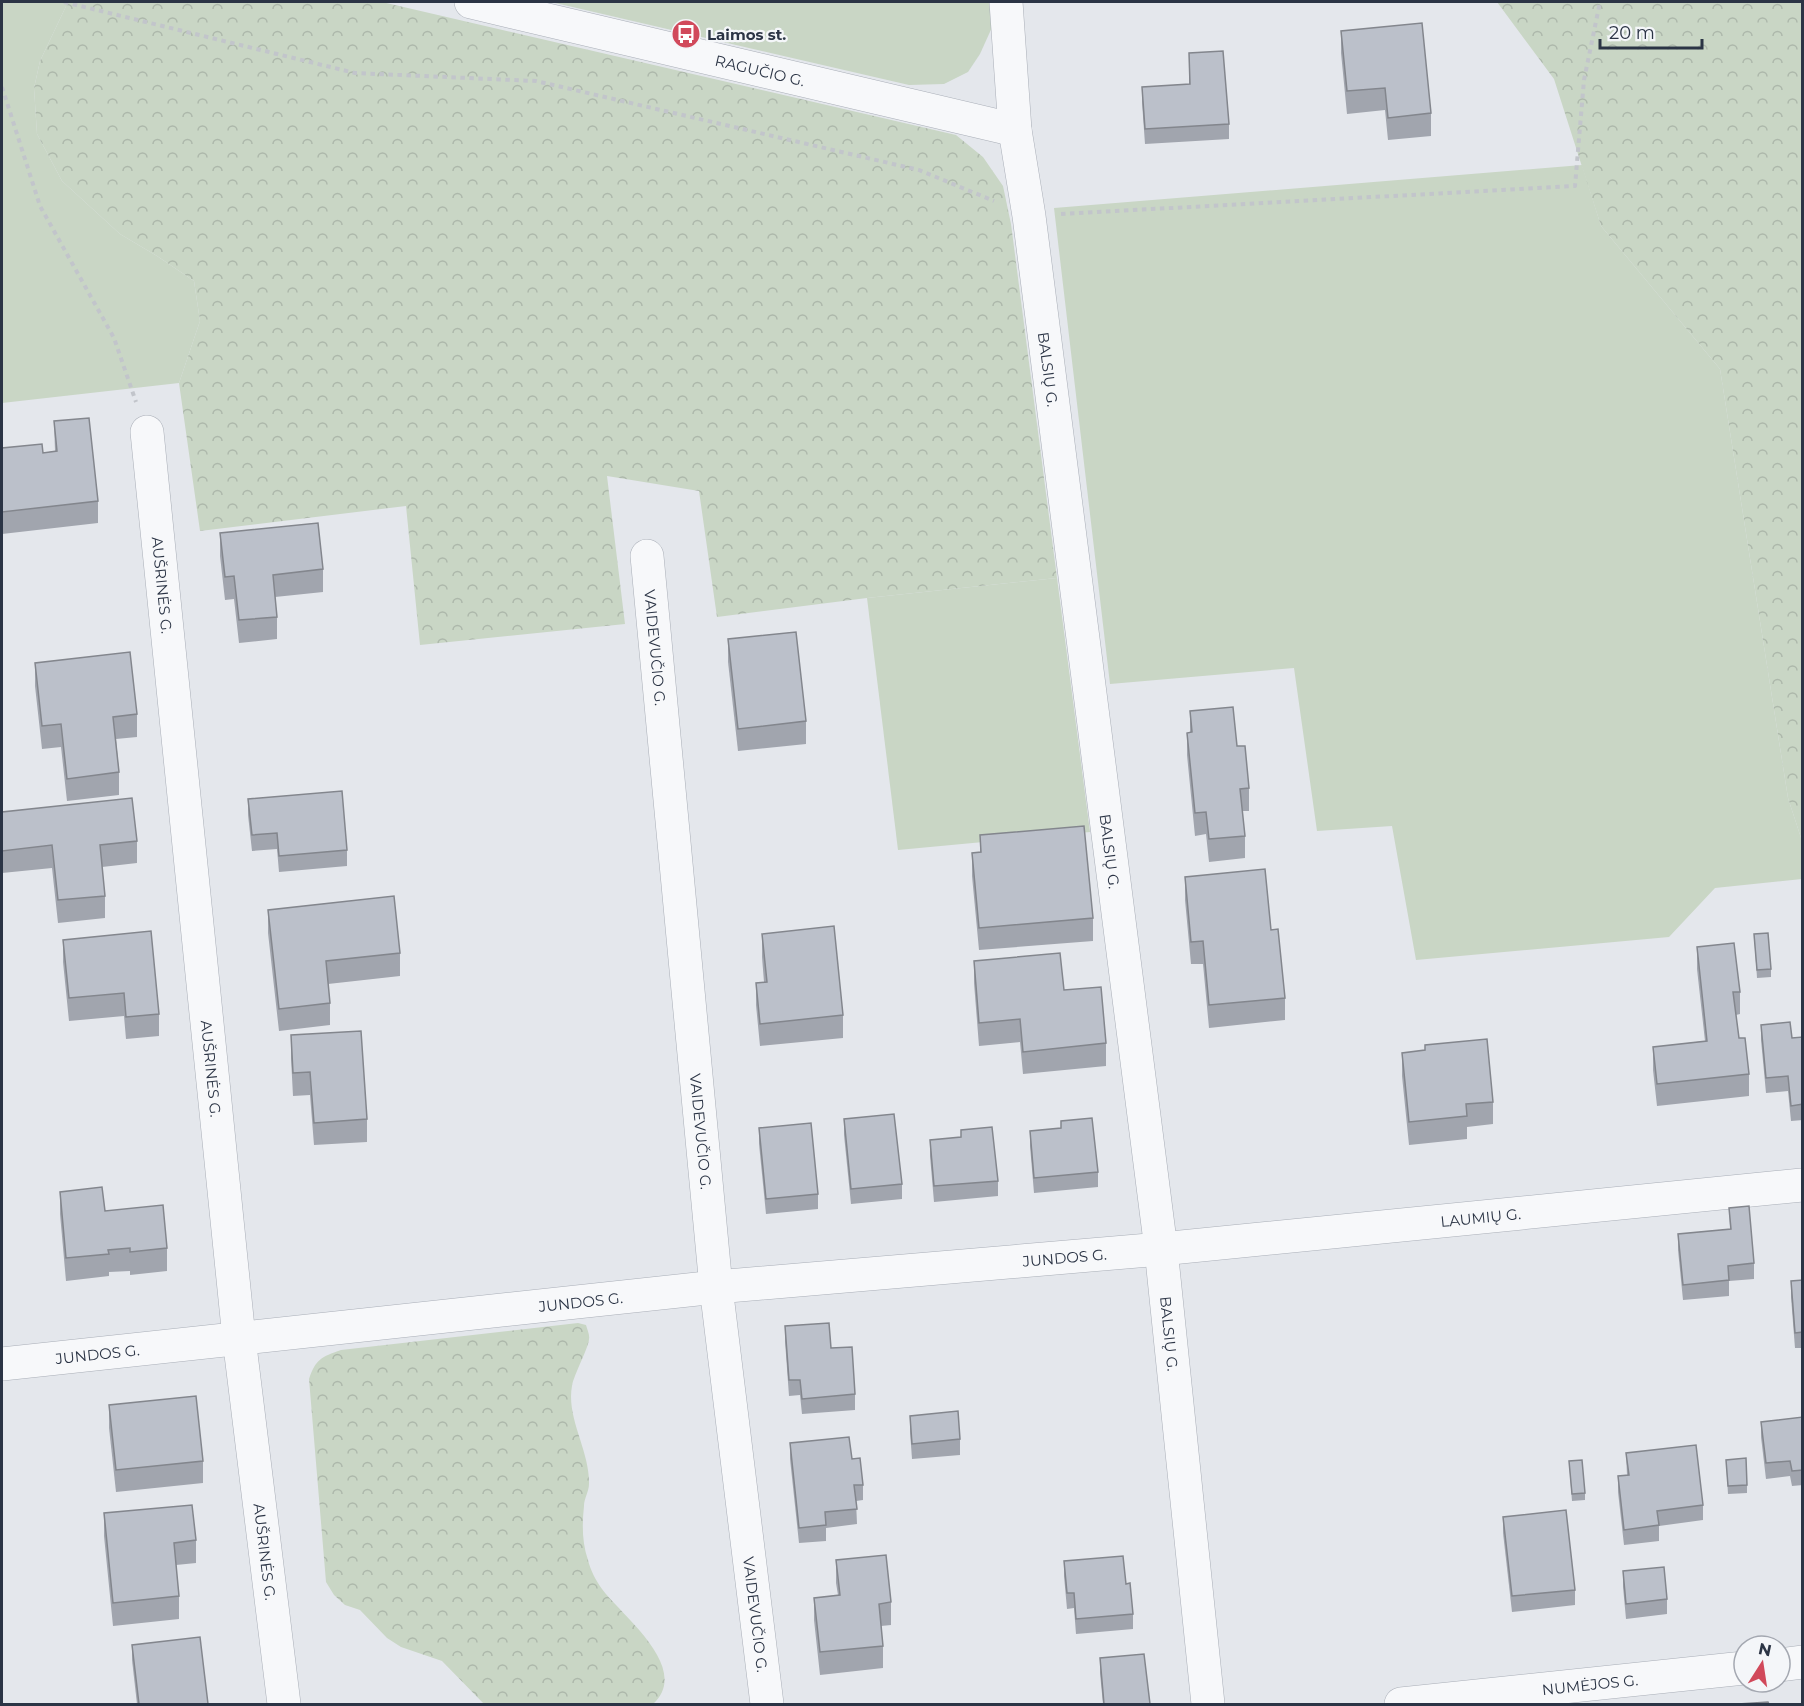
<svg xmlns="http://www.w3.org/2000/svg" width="1804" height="1706" viewBox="0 0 1804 1706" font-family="Montserrat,sans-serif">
	<defs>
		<pattern id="forest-crowns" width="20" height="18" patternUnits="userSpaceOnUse" patternTransform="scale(1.5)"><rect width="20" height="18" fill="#c9d6c5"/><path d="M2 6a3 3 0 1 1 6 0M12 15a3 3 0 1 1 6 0" fill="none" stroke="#adb8ab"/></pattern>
	</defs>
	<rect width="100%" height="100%" fill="#e4e7ec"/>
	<g fill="#c9d6c5">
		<path d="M2 2H68L40 61 34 88 37 134 62 181 120 234 157 256 194 281 200 321 179 383 2 403Z"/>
		<path d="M551 2H992L994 23 980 54 968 72 944 84 909 85Z"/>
		<path d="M1582 165 1601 226 1720 369 1788 798 1802 841V879L1715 888 1669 937 1416 960 1392 826 1317 831 1294 668 1110 684 1054 208Z"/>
		<path d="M1057 578 1090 832 898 850 867 598Z"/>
	</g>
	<g fill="url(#forest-crowns)">
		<path d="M68 2H382L956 135 983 157 1003 186 1011 224 1057 578 867 598 717 617 699 491 607 476 625 624 420 645 406 506 200 531 179 383 200 321 194 281 157 256 120 234 62 181 37 134 34 88 40 61Z"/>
		<path d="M1497 2H1802V841L1788 798 1720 369 1601 226 1554 79Z"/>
		<path d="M578 1323 586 1325C587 1329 590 1335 589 1339 589 1347 574 1374 572 1386 566 1418 590 1451 589 1484 589 1491 584 1499 584 1506 582 1524 582 1543 588 1560 590 1569 596 1581 602 1589 622 1616 692 1668 653 1704H484L442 1661 401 1647 387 1638 360 1610 345 1605 334 1595 326 1582 309 1379C316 1359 321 1357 341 1350Z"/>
	</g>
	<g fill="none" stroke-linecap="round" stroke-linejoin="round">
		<g stroke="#a9aeb7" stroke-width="34">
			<g id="street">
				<path id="s1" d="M471 2 1015 130"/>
				<path id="s2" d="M1006 2 1015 130 1029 216 1161 1249 1208 1704"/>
				<path id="s3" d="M147 432 239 1338 284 1704"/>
				<path id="s4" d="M647 556 716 1287 767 1704"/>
				<path id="s5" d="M2 1364 716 1287 1161 1249 1802 1185"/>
				<path d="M1780 1665 1802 1662"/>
				<path id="s6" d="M1401 1704 1744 1668"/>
			</g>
		</g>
		<g stroke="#c2c5cb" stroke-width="4" stroke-dasharray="4.5 4.5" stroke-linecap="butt">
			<path d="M64 2 355 73 536 81 919 170 994 201"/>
			<path d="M2 87 40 206 114 338 136 402"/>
			<path d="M1061 214 1575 186 1584 80 1600 2"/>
		</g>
		<use href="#street" stroke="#f7f8fa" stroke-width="33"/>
	</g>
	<g fill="#a1a5ae">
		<path d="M1341 31 1431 113V136L1388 140 1385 110 1347 114 1341 53Z"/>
		<path d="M1189 53 1229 124V139L1145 144 1142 102V87L1189 84Z"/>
		<path d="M54 421 98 501V523L2 534V448L43 453 55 451Z"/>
		<path d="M220 533 323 569V592L275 597 277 617V639L239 643 234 599 225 600 220 556Z"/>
		<path d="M728 639 806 721V744L738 751 728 662Z"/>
		<path d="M35 663 137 714V737L116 739 119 772V795L67 801 61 747 42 749 35 686Z"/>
		<path d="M1190 711 1237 746 1249 788V811H1242L1245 836V858L1209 862 1206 834 1195 836 1187 755V733L1190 732Z"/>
		<path d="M248 799 347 850V866L279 872 277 849 252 851 248 815Z"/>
		<path d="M2 812 137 841V863L102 867 105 896V918L58 923 52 868 2 873Z"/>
		<path d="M980 835 1093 918V941L979 950 972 876V853L980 852Z"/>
		<path d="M1185 877 1271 930 1285 998V1020L1209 1028 1203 964H1191L1185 900Z"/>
		<path d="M268 910 400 953V976L328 984 330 1003V1025L279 1031 268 933Z"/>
		<path d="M762 934 843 1015V1038L760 1046 756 1005V983L764 982 762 957Z"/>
		<path d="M1754 934 1771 969V977L1757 978Z"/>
		<path d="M63 940 159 1014V1036L126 1039 124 1016 69 1021 63 962Z"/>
		<path d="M1697 947 1740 992V1014L1736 1015 1739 1038 1749 1074V1096L1657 1106 1653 1070V1047L1705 1041 1697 969Z"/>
		<path d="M974 961 1064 990 1106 1043V1066L1023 1074 1020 1042 979 1046 974 983Z"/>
		<path d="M1761 1025 1792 1038 1803 1037V1120L1791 1121 1788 1091 1766 1093 1761 1040Z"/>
		<path d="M291 1035 367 1119V1142L314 1145 310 1095 293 1096 291 1058Z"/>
		<path d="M1425 1045 1493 1102V1124L1467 1127V1139L1409 1145 1402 1076V1053L1425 1050Z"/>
		<path d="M844 1119 902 1184V1199L851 1204 844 1135Z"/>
		<path d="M1061 1121 1098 1172V1187L1034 1193 1030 1146V1131L1061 1128Z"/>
		<path d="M759 1128 818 1194V1209L766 1214 759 1144Z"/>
		<path d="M961 1130 998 1181V1196L934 1202 930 1156V1140L961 1137Z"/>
		<path d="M60 1192 105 1211 167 1248V1271L130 1275V1271L109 1272V1276L66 1281 60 1214Z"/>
		<path d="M1729 1208 1754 1263V1279L1729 1281V1296L1683 1300 1678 1250V1234L1730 1229Z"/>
		<path d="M1803 1280V1348H1795L1791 1297V1281Z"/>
		<path d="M785 1326 831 1348 855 1394V1410L802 1414 800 1395 789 1396 785 1341Z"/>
		<path d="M109 1405 203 1461V1483L116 1492 109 1428Z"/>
		<path d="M910 1416 960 1439V1455L912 1459 910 1431Z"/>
		<path d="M1803 1417V1485L1792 1486 1790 1476 1766 1479 1761 1437V1422Z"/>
		<path d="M790 1443 852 1459 863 1485V1500L856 1501 857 1524 826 1528V1541L799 1543 790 1459Z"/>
		<path d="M1626 1453 1703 1505V1520L1659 1526V1541L1624 1545 1618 1492V1476L1627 1475Z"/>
		<path d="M1726 1460 1747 1485V1493L1728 1494Z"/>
		<path d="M1569 1461 1585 1493V1500L1572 1501Z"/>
		<path d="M104 1513 196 1540V1563L176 1565 179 1596V1619L113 1626 104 1536Z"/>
		<path d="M1503 1517 1575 1590V1605L1512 1612 1503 1533Z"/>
		<path d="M836 1560 891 1602V1625L881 1626 883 1646V1668L820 1675 814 1620V1598L838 1595 836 1583Z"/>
		<path d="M1064 1561 1126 1584 1133 1614V1629L1076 1634 1074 1608 1067 1609 1064 1576Z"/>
		<path d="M1623 1571 1667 1599V1614L1626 1619 1623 1587Z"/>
		<path d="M132 1645 208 1704H137L132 1660Z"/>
		<path d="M1100 1658 1150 1704H1103L1100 1673Z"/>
	</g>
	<g fill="#bbc0ca" stroke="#83868d" stroke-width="1.5">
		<path d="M1422 23 1431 113 1388 118 1385 88 1347 91 1341 31Z"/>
		<path d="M1223 51 1229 124 1145 129 1142 87 1190 84 1189 53Z"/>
		<path d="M89 418 98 501 2 512V448L42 444 43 453 57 451 54 421Z"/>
		<path d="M318 523 323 569 273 575 277 617 239 620 234 576 225 577 220 533Z"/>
		<path d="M796 632 806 721 738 729 728 639Z"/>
		<path d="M130 652 137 714 113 717 119 772 67 779 61 724 42 726 35 663Z"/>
		<path d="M1233 707 1237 746H1245L1249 788 1240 789 1245 836 1209 839 1206 812 1195 813 1187 733 1192 732 1190 711Z"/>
		<path d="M342 791 347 850 279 856 277 833 252 835 248 799Z"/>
		<path d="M132 798 137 841 100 845 105 896 58 900 52 845 2 851V812Z"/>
		<path d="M1084 826 1093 918 979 928 972 853 981 852 980 835Z"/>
		<path d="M1265 869 1271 930 1278 929 1285 998 1209 1005 1203 941 1191 942 1185 877Z"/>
		<path d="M394 896 400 953 326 961 330 1003 279 1009 268 910Z"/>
		<path d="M834 926 843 1015 760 1024 756 983 767 982 762 934Z"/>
		<path d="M151 931 159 1014 126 1017 124 993 69 998 63 940Z"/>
		<path d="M1768 933 1771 969 1757 970 1754 934Z"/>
		<path d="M1734 943 1740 992H1733L1739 1038H1745L1749 1074 1657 1084 1653 1047 1707 1041 1697 947Z"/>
		<path d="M1060 953 1064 990 1101 987 1106 1043 1023 1052 1020 1019 979 1023 974 961Z"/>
		<path d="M1790 1022 1792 1038 1803 1037V1104L1791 1106 1788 1076 1766 1078 1761 1025Z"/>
		<path d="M361 1031 367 1119 314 1123 310 1072 293 1073 291 1035Z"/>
		<path d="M1487 1039 1493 1102 1466 1104 1467 1116 1409 1122 1402 1053 1425 1050V1045Z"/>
		<path d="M894 1114 902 1184 851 1189 844 1119Z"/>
		<path d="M1092 1118 1098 1172 1034 1178 1030 1131 1061 1128V1121Z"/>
		<path d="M811 1123 818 1194 766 1199 759 1128Z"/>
		<path d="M992 1127 998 1181 934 1186 930 1140 961 1137V1130Z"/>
		<path d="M102 1187 105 1211 163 1205 167 1248 130 1252V1248L108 1250 109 1254 66 1258 60 1192Z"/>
		<path d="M1749 1206 1754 1263 1728 1266 1729 1280 1683 1285 1678 1234 1731 1229 1729 1208Z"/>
		<path d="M1803 1280V1332L1795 1333 1791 1281Z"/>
		<path d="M829 1323 831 1348 852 1347 855 1394 802 1399 800 1380H789L785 1326Z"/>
		<path d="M196 1396 203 1461 116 1470 109 1405Z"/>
		<path d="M958 1411 960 1439 912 1444 910 1416Z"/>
		<path d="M1803 1417V1470L1792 1471 1790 1461 1766 1463 1761 1422Z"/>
		<path d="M849 1437 852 1459 860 1458 863 1485H854L857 1509 825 1512 826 1525 799 1528 790 1443Z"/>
		<path d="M1696 1445 1703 1505 1657 1511 1659 1525 1624 1530 1618 1476 1629 1475 1626 1453Z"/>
		<path d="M1746 1458 1747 1485 1728 1486 1726 1460Z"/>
		<path d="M1582 1460 1585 1493 1572 1494 1569 1461Z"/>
		<path d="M192 1505 196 1540 174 1543 179 1596 113 1603 104 1513Z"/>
		<path d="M1566 1510 1575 1590 1512 1596 1503 1517Z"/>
		<path d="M886 1555 891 1602 879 1604 883 1646 820 1652 814 1598 840 1595 836 1560Z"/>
		<path d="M1123 1556 1126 1584 1130 1583 1133 1614 1076 1619 1074 1593H1067L1064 1561Z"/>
		<path d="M1664 1567 1667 1599 1626 1604 1623 1571Z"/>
		<path d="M200 1637 208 1704H139L132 1645Z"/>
		<path d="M1144 1654 1150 1704H1104L1100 1658Z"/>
		<path d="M1768 1702 1769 1704H1738Z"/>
	</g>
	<defs>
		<g id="bus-disc" transform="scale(1.5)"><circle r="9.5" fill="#d1495b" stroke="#f4f6f9"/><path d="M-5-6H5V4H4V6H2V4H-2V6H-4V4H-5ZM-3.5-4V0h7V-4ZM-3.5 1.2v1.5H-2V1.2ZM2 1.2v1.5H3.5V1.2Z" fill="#fff"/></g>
	</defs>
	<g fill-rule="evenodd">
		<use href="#bus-disc" x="686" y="34"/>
	</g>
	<g text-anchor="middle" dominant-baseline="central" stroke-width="4.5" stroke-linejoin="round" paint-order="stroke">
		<g font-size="15" font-weight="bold" fill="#2b3445" stroke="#f4f6f9" text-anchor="start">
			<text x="707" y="34">Laimos st.</text>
		</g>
		<g font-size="15" fill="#2b3445" stroke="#f4f6f9">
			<text stroke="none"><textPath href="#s1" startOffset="297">RAGUČIO G.</textPath></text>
			<text stroke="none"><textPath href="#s2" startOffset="370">BALSIŲ G.</textPath></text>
			<text stroke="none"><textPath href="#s3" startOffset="154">AUŠRINĖS G.</textPath></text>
			<text stroke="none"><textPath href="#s4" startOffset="92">VAIDEVUČIO G.</textPath></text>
			<text stroke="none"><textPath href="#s2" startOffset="856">BALSIŲ G.</textPath></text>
			<text stroke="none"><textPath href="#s3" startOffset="640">AUŠRINĖS G.</textPath></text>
			<text stroke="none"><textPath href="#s4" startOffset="578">VAIDEVUČIO G.</textPath></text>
			<text stroke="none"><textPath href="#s5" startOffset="1486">LAUMIŲ G.</textPath></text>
			<text stroke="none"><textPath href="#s5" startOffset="1068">JUNDOS G.</textPath></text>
			<text stroke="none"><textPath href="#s5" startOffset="582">JUNDOS G.</textPath></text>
			<text stroke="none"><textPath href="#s2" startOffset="1342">BALSIŲ G.</textPath></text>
			<text stroke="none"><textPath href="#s5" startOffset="96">JUNDOS G.</textPath></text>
			<text stroke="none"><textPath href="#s3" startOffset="1126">AUŠRINĖS G.</textPath></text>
			<text stroke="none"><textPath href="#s4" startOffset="1064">VAIDEVUČIO G.</textPath></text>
			<text stroke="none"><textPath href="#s6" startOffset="190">NUMĖJOS G.</textPath></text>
		</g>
	</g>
	<rect width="1804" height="1706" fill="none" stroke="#2b3445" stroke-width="6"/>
	<g transform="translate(1762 1664) rotate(12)"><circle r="28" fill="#f4f6f9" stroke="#a4a8b1" stroke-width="1.5"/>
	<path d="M0-4.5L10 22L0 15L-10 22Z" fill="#d1495b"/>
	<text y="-9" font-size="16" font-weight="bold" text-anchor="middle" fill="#2b3445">N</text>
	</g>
	<path d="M1600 39v9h102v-9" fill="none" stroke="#2b3445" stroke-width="3"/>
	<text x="1609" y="39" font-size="18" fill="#2b3445" stroke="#f4f6f9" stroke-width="4.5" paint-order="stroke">20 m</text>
</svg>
